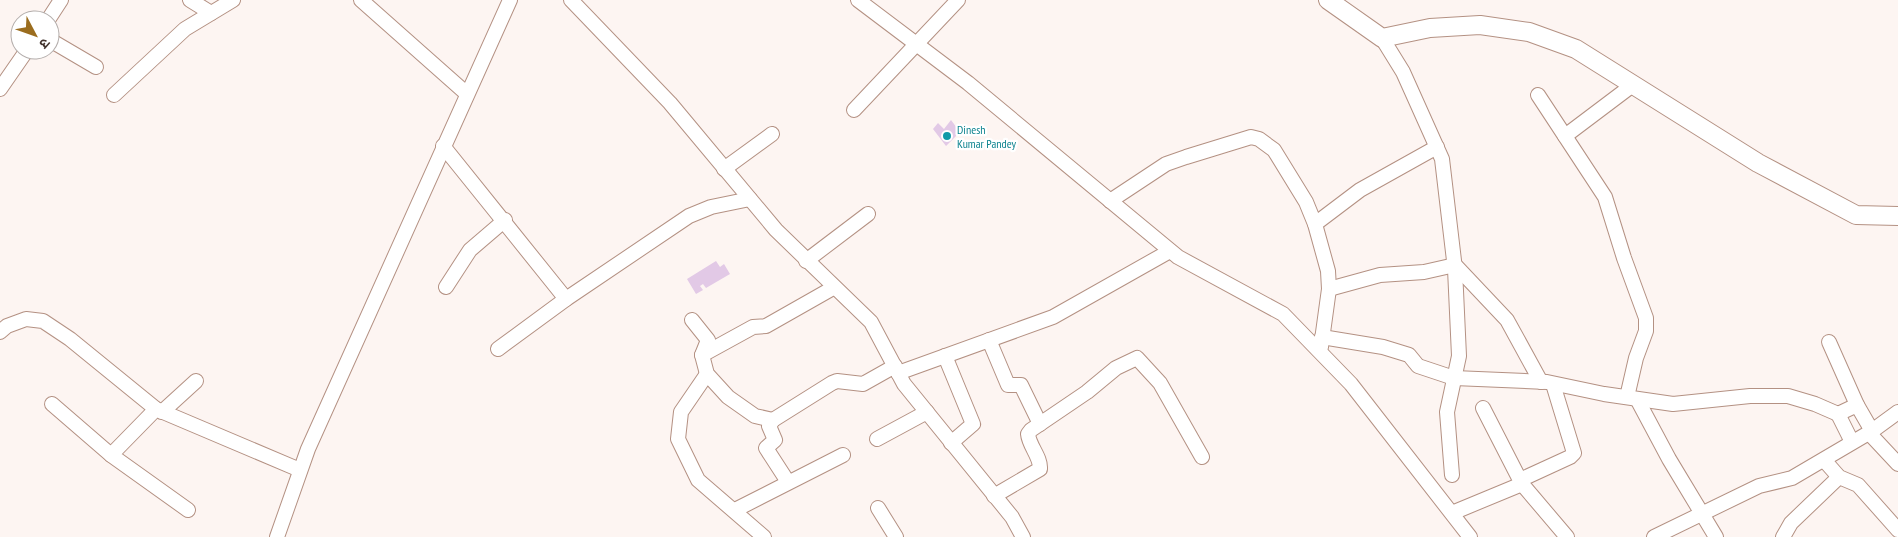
<svg xmlns="http://www.w3.org/2000/svg" width="1898" height="537" viewBox="0 0 1898 537" font-family="'PT Sans Narrow','Noto Sans Devanagari',sans-serif">
	<rect width="100%" height="100%" fill="#fdf5f2"/>
	<g fill="#e2c9e6">
		<path d="M951 120 960 132 946 146 933 129 938 123 944 129Z"/>
		<path d="M716 261 720 267 724 264 730 274 706 288 703 284 700 286 703 290 696 294 687 279Z"/>
	</g>
	<g fill="none" stroke-linecap="round" stroke-linejoin="round">
		<g stroke="#b49183" stroke-width="16">
			<g id="minor">
				<path d="M190 0 211 13"/>
				<path d="M361 0 467 94"/>
				<path d="M571 0 670 103 776 230 871 322 904 384 1012 517 1023 537"/>
				<path d="M858 0 968 83 1178 257 1283 314 1351 384 1470 537"/>
				<path d="M48 20 61 0"/>
				<path d="M1382 38 1403 72 1442 159 1455 269 1459 356 1447 412 1452 475"/>
				<path d="M50 40 96 67"/>
				<path d="M0 89 27 50"/>
				<path d="M114 95 185 29 233 0"/>
				<path d="M1538 95 1605 197 1624 258 1646 318V331L1636 358 1627 397"/>
				<path d="M854 110 958 0"/>
				<path d="M1565 136 1634 84"/>
				<path d="M443 146 566 299"/>
				<path d="M724 169 772 134"/>
				<path d="M1110 201 1166 164 1186 157 1251 137 1259 139 1274 150 1306 202 1315 224 1328 271 1329 289 1321 347"/>
				<path d="M1315 224 1360 190 1437 147"/>
				<path d="M806 261 868 214"/>
				<path d="M446 287 470 250 505 220"/>
				<path d="M1329 289 1380 275 1424 272 1455 265 1507 320 1541 382"/>
				<path d="M692 320 708 340 702 355 707 374 728 397 755 416 773 420"/>
				<path d="M0 332 7 326 26 319 43 321 70 339 156 409 300 470"/>
				<path d="M1322 337 1383 347 1409 355 1418 366 1454 378 1547 382 1604 394 1673 404 1750 396H1788L1815 404 1838 414 1857 405 1872 431 1898 412"/>
				<path d="M989 340 1008 385H1021L1040 424"/>
				<path d="M1829 342 1857 405"/>
				<path d="M498 349 566 299 689 216 711 207 750 199"/>
				<path d="M702 355 753 327 766 326 833 288"/>
				<path d="M945 356 973 424 951 443"/>
				<path d="M898 373 1053 317 1170 251"/>
				<path d="M707 374 681 412 678 439 698 480 764 537"/>
				<path d="M1637 399 1669 459 1716 537"/>
				<path d="M52 404 111 455"/>
				<path d="M1483 408 1522 484 1567 537"/>
				<path d="M156 409 111 455 188 510"/>
				<path d="M162 412 196 381"/>
				<path d="M1838 414 1852 442"/>
				<path d="M1869 433 1898 464"/>
				<path d="M877 439 927 412"/>
				<path d="M1824 460 1839 477 1858 485 1898 530"/>
				<path d="M1520 480 1570 457 1574 453 1553 384"/>
				<path d="M788 482 766 448 775 440 769 426 773 420 832 383 837 381 863 384 895 366"/>
				<path d="M994 496 1040 469C1041 457 1029 446 1028 434L1031 430 1087 392 1116 368 1137 358 1160 383 1202 457"/>
				<path d="M878 508 896 537"/>
				<path d="M735 510 843 455"/>
				<path d="M1452 513 1522 484"/>
				<path d="M277 537 308 449 510 0"/>
				<path d="M1654 537 1759 486 1792 478 1872 431"/>
				<path d="M1783 537 1791 523 1839 477"/>
			</g>
		</g>
		<g stroke="#b49183" stroke-width="20">
			<path id="major" d="M1328 0 1382 38 1430 28 1480 25 1529 32 1576 49 1758 163 1856 215 1898 216"/>
		</g>
		<use href="#minor" stroke="#fff" stroke-width="14"/>
		<use href="#major" stroke="#fff" stroke-width="18"/>
	</g>
	<circle fill="#0f9aa8" stroke="#fff" stroke-width="2" cx="947" cy="136" r="5"/>
	<g text-anchor="middle" dominant-baseline="central" stroke-width="4.5" stroke-linejoin="round" paint-order="stroke">
		<g font-size="12" fill="#0d838f" stroke="#fff" text-anchor="start">
			<text x="957" y="129">Dinesh<tspan x="957" dy="14">Kumar Pandey</tspan></text>
		</g>
	</g>
	<g transform="translate(35 35) rotate(131)"><circle r="24" fill="#ffffff" stroke="#b3adab"/>
	<path d="M0-4L9 19L0 12L-9 19Z" fill="#9b6d1e"/>
	<text y="-8" font-size="14" font-weight="bold" text-anchor="middle" fill="#42332d">उ</text>
	</g>
</svg>
